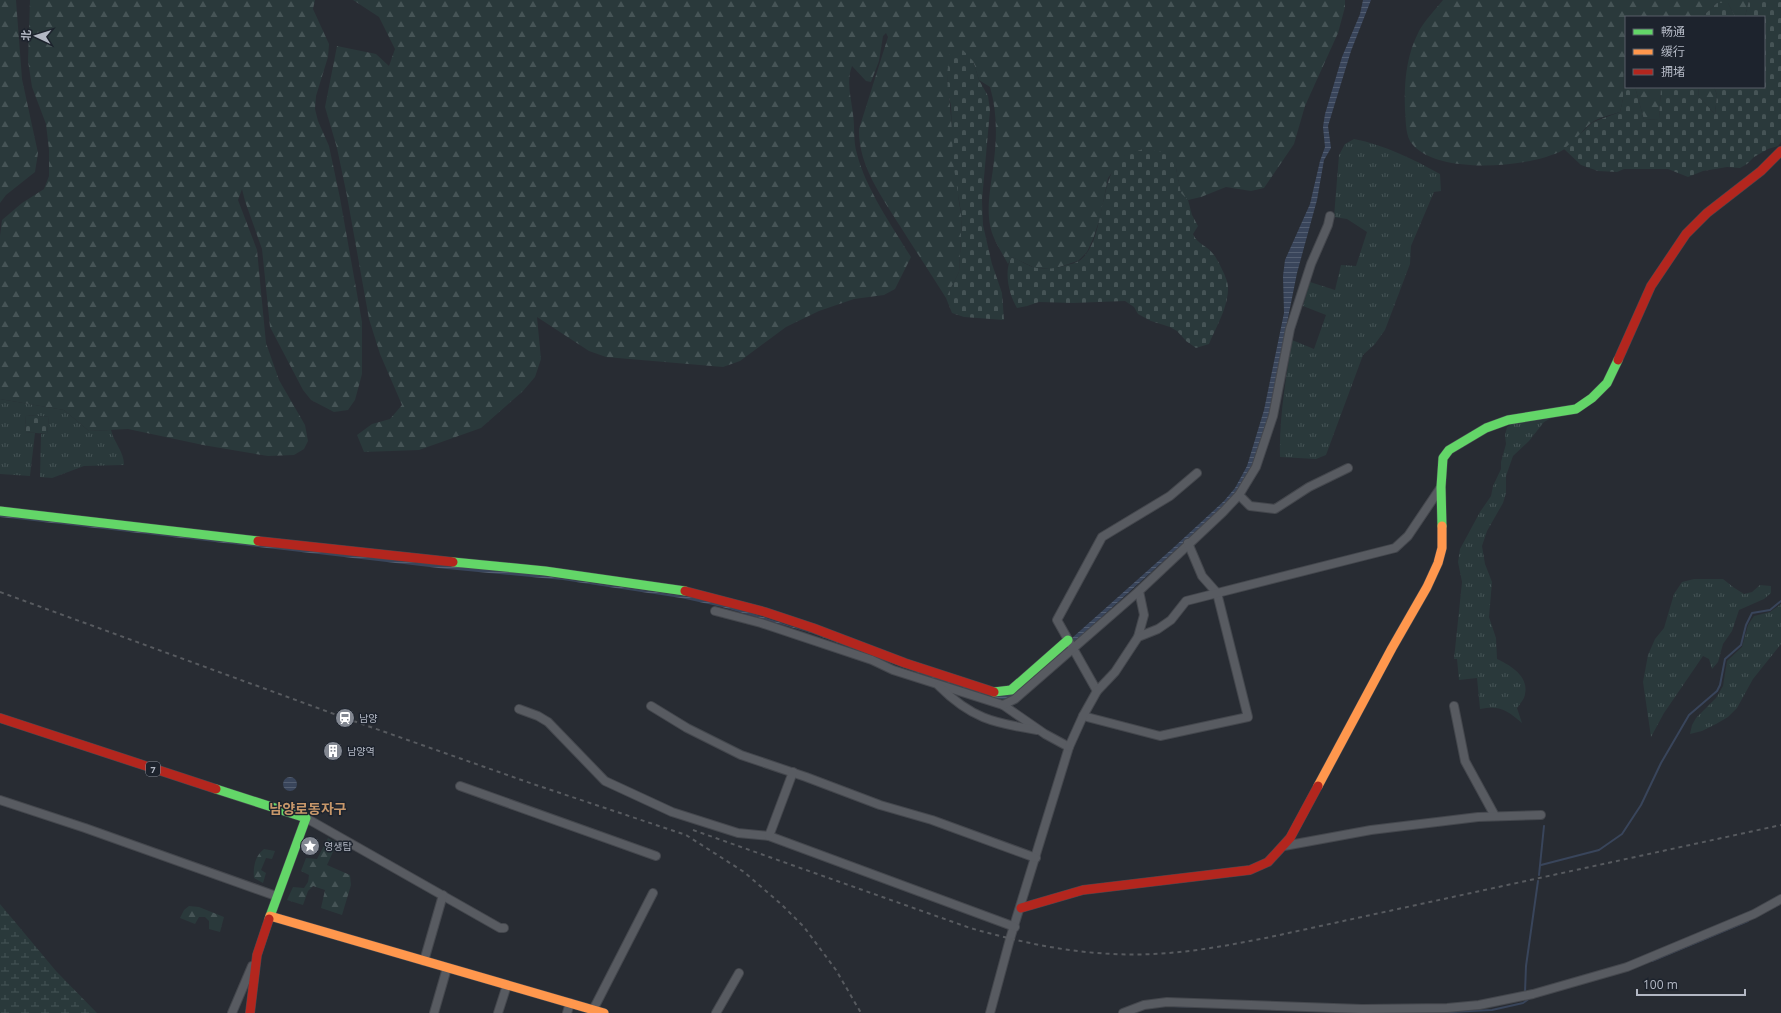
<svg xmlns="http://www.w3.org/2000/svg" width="1781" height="1013" viewBox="0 0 1781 1013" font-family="'Open Sans','Noto Sans SC','Noto Sans KR',sans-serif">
	<defs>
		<pattern id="grass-tufts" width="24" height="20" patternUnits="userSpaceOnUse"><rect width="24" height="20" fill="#2a393b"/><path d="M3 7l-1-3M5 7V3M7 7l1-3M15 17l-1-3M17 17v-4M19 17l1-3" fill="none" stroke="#465456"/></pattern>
		<pattern id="forest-firs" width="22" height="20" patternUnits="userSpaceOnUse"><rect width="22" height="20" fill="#2a393b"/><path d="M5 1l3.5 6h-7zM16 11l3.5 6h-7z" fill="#465456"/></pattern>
		<pattern id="wetland-marsh" width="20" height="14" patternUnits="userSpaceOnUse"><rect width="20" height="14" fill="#2a393b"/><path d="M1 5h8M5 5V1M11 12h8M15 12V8" fill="none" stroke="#465456"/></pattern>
		<pattern id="cemetery-stones" width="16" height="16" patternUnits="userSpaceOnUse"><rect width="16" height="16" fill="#2a393b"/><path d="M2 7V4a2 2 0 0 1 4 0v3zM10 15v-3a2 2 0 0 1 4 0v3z" fill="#465456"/></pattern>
		<pattern id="water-rules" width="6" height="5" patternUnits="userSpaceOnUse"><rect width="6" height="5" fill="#39455b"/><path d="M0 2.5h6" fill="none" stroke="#535e71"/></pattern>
	</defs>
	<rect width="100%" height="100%" fill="#282c33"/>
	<g fill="url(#grass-tufts)">
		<path d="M1354 139C1385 145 1413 159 1440 174L1441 191 1434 192 1411 246 1410 264 1385 330 1375 344 1363 355 1326 455 1316 459 1280 457C1279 417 1286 379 1292 340L1314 349 1326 315 1303 306 1310 282 1335 290 1341 265 1356 266 1367 232 1347 219 1334 217 1339 155 1345 144Z"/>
		<path d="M0 399 64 410 89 431 111 430C114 443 124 451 124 465L84 466 52 478 40 477 41 434H47L49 417 26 415 25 432 35 433 30 476 0 474Z"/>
		<path d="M1553 417 1544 422 1529 441 1513 456 1506 476V493L1503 503 1487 531 1482 546 1485 564 1492 582 1489 617 1496 638 1497 659C1510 665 1529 676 1525 694 1525 698 1520 704 1517 708L1522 723C1507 710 1500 705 1480 709L1477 678 1459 680 1457 659H1454L1462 582 1458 562 1460 549 1480 512 1491 496 1493 486 1501 469V462L1506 444 1505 435 1507 427 1516 422Z"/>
		<path d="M1694 579H1723L1733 587 1744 594 1752 592 1760 585 1771 586V593L1764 599 1739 610 1732 631 1723 644 1718 662 1712 669 1709 659 1703 656 1664 713 1651 737 1643 682 1648 655 1655 639 1664 628 1674 594 1682 582Z"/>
		<path d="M1781 604V644L1753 679 1737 708 1728 717 1716 724 1702 731 1690 734 1692 725 1696 718 1716 698 1723 686 1727 661 1742 647 1748 625 1754 616 1770 612Z"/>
	</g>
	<g fill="url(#forest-firs)">
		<path d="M0 0H16L22 79 38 153 35 172 6 195 0 203Z"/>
		<path d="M30 0H315L313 9 329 44 328 57 316 96 315 109 318 121 329 146 340 198 362 322V374L355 400 348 410 334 412 311 400 303 390 270 327 262 249 245 201 242 189 238 200 257 250 266 343 279 380 305 425 308 441 304 449 294 455 268 456 203 445 128 429 89 431 64 410 0 399V236L2 220 22 203 44 189 49 176V150L46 124 32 87 28 61Z"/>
		<path d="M353 0H1345V7L1338 33 1305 106 1294 144 1264 188 1251 191 1226 187 1201 197 1188 200 1181 194 1176 168 1143 149 1124 156 1108 178 1100 218 1093 239 1087 252 1078 261 1053 269 1035 268 1012 257 1008 264C1001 251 992 238 990 225 986 204 992 181 994 160 997 136 997 111 990 87L979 80 973 61 947 74 959 202 962 219 959 272 946 298C931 274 915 250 900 226 882 197 858 165 859 129L888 37 886 33 883 36 879 61 871 82 866 81 852 66C846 82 851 97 853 114 855 127 853 141 857 154 866 189 892 226 911 257L895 289 884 295 854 299 819 311 786 327 740 361 723 367 606 357 589 351 537 317 541 359 535 377 523 391 481 428 419 450 364 452 357 435 372 424 390 419 402 405 380 354 369 319 347 196 337 148 325 107 337 46 376 54 389 66 395 49 379 17Z"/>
		<path d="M1443 0H1749L1745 17H1735L1728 3H1717L1702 17H1626V65H1624L1623 99 1620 112C1611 115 1599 117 1591 123 1581 131 1574 144 1563 150 1531 168 1439 175 1413 145 1405 137 1406 121 1405 110 1404 83 1406 56 1419 31 1425 20 1435 10 1443 0Z"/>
		<path d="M1635 87H1661L1659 119 1644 120Z"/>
		<path d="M1698 87H1714L1717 95 1715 114 1699 97Z"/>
		<path d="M328 838 337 843 327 865 350 875 351 885 342 915 321 908 325 890 313 886 308 891 303 905 287 900 293 887 304 888 308 882 309 875 301 871 306 858 317 859Z"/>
		<path d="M264 849 275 851 272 859 266 858 261 870 266 873 263 883 254 878C253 867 255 856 264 849Z"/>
		<path d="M189 906 199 907 224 917 220 932 209 929V921L205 917H199L195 924 180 918 184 910Z"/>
	</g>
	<path fill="url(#wetland-marsh)" d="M0 904 56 971 97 1013H0Z"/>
	<g fill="url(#cemetery-stones)">
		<path d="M1749 0H1781V142L1778 146 1768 149 1754 157 1747 164 1740 168 1727 167 1703 171 1688 177 1668 169H1624L1617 172 1598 171 1581 165 1564 149 1593 122 1620 112 1623 99 1624 64 1626 65V87H1635L1644 120 1659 119 1661 87H1698L1699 97 1715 114 1717 95 1714 87H1764V17H1745Z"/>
		<path d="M1717 3H1728L1735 17H1702Z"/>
		<path d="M962 49 973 61 979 80 988 96 990 110 982 200 983 225 992 264 1002 293 1004 320 964 317 952 313 946 298 959 272 962 219 953 162 951 106 948 92 947 74 950 54Z"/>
		<path d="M1143 149 1167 153 1176 168 1181 193 1188 200 1192 215 1198 226 1193 234C1197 244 1208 246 1214 255 1218 260 1228 280 1228 286 1229 306 1216 327 1209 344L1196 348 1186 341 1177 331 1170 327 1151 321 1138 314 1134 307 1125 301 1073 303 1039 302 1027 306 1017 308C1009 295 1003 270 1012 257 1020 260 1029 267 1037 268 1048 270 1057 268 1067 265 1070 264 1076 263 1079 261 1106 243 1097 179 1123 156 1128 153 1138 151 1143 149Z"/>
		<path d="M26 415 49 417 47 434 25 432Z"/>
	</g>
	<g fill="url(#water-rules)">
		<path d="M1363 0H1371L1351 51 1328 126 1331 148 1324 160 1317 200 1297 273 1267 423 1252 465 1238 489 1224 506 1085 632 1009 699H997L959 688 811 633 722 607 681 598 563 580 447 569 0 517V514L495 569 712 600 997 694 1072 638 1173 548 1224 501 1235 488 1247 466 1264 410 1284 313 1283 276 1285 260 1310 204 1320 161 1325 147 1323 127 1325 114 1342 57 1360 14Z"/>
		<circle cx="290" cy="784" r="7"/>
	</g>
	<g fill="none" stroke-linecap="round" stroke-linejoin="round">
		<g stroke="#39455b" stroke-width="2">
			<path d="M1541 865 1599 850 1622 834 1641 805 1661 763 1689 715 1717 691 1720 685 1725 659 1741 645 1746 625 1752 613 1770 610 1781 601"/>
			<path d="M1539 875 1544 826"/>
			<path d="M1652 961 1748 921"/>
			<path d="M1525 992 1526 966 1538 881"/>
			<path d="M1170 1006 1205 1007"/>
			<path d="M1449 1012 1492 1010 1523 1003 1530 998"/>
		</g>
		<g stroke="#44474d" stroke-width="10">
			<g id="street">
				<path d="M1239 495 1250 506 1275 509 1309 487 1348 468"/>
				<path d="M715 611 761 623 872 660 893 670 1003 705 1045 734 1069 747 1010 939 990 1013"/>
				<path d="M1138 637 1144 615 1139 591 1223 512 1239 495 1256 467 1273 416 1290 329 1311 264 1328 225 1330 216"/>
				<path d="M939 686C971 718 993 723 1037 730"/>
				<path d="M1097 691 1057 620 1102 537 1170 496 1197 473"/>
				<path d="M1003 705 1015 699 1139 591"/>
				<path d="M651 706 687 728 741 755 806 777 880 805 932 820 1036 858"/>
				<path d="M1454 706 1465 761 1495 816"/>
				<path d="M519 709 538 716 548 722 605 781 672 812 738 833 769 836 1015 927"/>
				<path d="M1083 716 1160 736 1248 717 1217 593 1202 576 1188 543"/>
				<path d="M1069 747 1083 716 1097 691 1115 672 1138 637 1158 629 1171 620 1186 601 1395 548 1408 536 1441 487"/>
				<path d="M460 786 656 856"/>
				<path d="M0 800 85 828 276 896"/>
				<path d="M306 818 500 928H504"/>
				<path d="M769 836 793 772"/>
				<path d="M1284 846 1371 830 1478 817 1541 815"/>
				<path d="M424 961 443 895"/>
				<path d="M593 1010 653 893"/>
				<path d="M232 1013 252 966"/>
				<path d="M434 1013 447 968"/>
				<path d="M498 1013 507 985"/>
				<path d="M567 1013 570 1003"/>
				<path d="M716 1013 739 973"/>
				<path d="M1123 1013 1144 1005 1167 1002 1362 1009 1447 1008 1479 1005 1533 994 1627 967 1754 914 1781 899"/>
			</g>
		</g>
		<g stroke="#464950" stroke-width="10">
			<g id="fast">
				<path d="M0 511 258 541"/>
				<path d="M1442 526 1441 487 1443 458 1449 450 1486 428 1508 420 1576 409 1592 398 1607 383 1618 360"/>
				<path d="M453 562 545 571 685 591"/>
				<path d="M994 692 1011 690 1068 640"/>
				<path d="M216 789 306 818 269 919"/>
			</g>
		</g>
		<g stroke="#464950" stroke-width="10">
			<g id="slow">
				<path d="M1318 786 1392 648 1427 587 1438 563 1442 548V526"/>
				<path d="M270 916 604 1013"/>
			</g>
		</g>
		<g stroke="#464950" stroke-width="10">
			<g id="jam">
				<path d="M1618 360 1651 286 1686 234 1707 213 1761 171 1781 151"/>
				<path d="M258 541 453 562"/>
				<path d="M685 591 765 612 813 628 905 663 994 692"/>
				<path d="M0 718 216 789"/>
				<path d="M1021 908 1083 890 1250 870 1268 862 1290 838 1318 786"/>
				<path d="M250 1013 257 955 269 919"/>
			</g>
		</g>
		<use href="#street" stroke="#585b61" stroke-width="8"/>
		<use href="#fast" stroke="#63d668" stroke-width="9"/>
		<use href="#slow" stroke="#ff974d" stroke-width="9"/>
		<use href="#jam" stroke="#b3261e" stroke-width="9"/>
		<g stroke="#575a5f" stroke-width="2" stroke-dasharray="4 4" stroke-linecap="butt">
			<path d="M0 592 345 718 533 784 686 835 744 872 781 904 804 927 836 970 861 1013"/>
			<path d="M693 830 970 928C1016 941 1064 952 1113 954 1168 957 1222 947 1275 936L1781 825"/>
		</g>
	</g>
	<defs>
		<g id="station-disc" transform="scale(1)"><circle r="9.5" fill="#828791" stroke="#1d232d"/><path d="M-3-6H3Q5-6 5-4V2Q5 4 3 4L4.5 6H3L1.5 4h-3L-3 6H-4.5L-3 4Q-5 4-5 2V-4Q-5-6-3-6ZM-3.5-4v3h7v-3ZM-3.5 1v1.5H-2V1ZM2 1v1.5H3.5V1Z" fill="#fff"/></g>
		<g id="building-disc" transform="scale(1)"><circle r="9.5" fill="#828791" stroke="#1d232d"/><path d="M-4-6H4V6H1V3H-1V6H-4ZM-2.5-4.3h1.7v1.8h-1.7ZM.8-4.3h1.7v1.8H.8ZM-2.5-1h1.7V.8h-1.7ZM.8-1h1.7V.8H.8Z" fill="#fff"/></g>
		<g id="sight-disc" transform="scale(1)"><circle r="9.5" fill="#828791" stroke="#1d232d"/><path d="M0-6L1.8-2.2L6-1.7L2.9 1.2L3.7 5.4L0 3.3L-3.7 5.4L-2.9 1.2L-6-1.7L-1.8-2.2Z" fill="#fff"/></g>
	</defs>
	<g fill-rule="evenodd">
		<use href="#station-disc" x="345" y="718"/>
		<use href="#building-disc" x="333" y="751"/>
		<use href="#sight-disc" x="310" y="846"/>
	</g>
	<g text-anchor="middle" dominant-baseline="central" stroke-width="3" stroke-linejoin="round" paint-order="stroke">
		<rect fill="#1d232d" stroke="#868b97" stroke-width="1" x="146" y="762" width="14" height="14" rx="3"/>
		<g font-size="9" font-weight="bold" fill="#b3b8c4">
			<text x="153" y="769">7</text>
		</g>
		<g font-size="10" fill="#b3b8c4" stroke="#1d232d" text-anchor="start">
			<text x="359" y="718">남양</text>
			<text x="347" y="751">남양역</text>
			<text x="324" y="846">영생탑</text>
		</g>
		<g font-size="14" font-weight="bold" fill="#c7976a" stroke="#1d232d">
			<text x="308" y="808">남양로동자구</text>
		</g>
	</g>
	<rect x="1625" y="16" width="140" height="72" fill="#1d232d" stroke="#595f69"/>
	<rect x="1633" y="29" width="20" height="6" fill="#63d668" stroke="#595f69"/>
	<text x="1661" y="36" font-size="12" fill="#b3b8c4">畅通</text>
	<rect x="1633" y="49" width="20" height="6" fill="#ff974d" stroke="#595f69"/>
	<text x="1661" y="56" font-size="12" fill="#b3b8c4">缓行</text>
	<rect x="1633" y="69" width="20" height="6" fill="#b3261e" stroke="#595f69"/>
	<text x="1661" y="76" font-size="12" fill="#b3b8c4">拥堵</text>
	<g transform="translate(36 36) rotate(274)" stroke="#1d232d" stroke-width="3" paint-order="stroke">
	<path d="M0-3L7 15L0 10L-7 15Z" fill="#b3b8c4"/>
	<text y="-6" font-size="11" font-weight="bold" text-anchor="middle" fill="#b3b8c4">北</text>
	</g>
	<path d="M1637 989v6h108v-6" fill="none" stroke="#b3b8c4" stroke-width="2"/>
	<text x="1643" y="989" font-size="12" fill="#b3b8c4" stroke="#1d232d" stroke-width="3" paint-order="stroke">100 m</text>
</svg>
